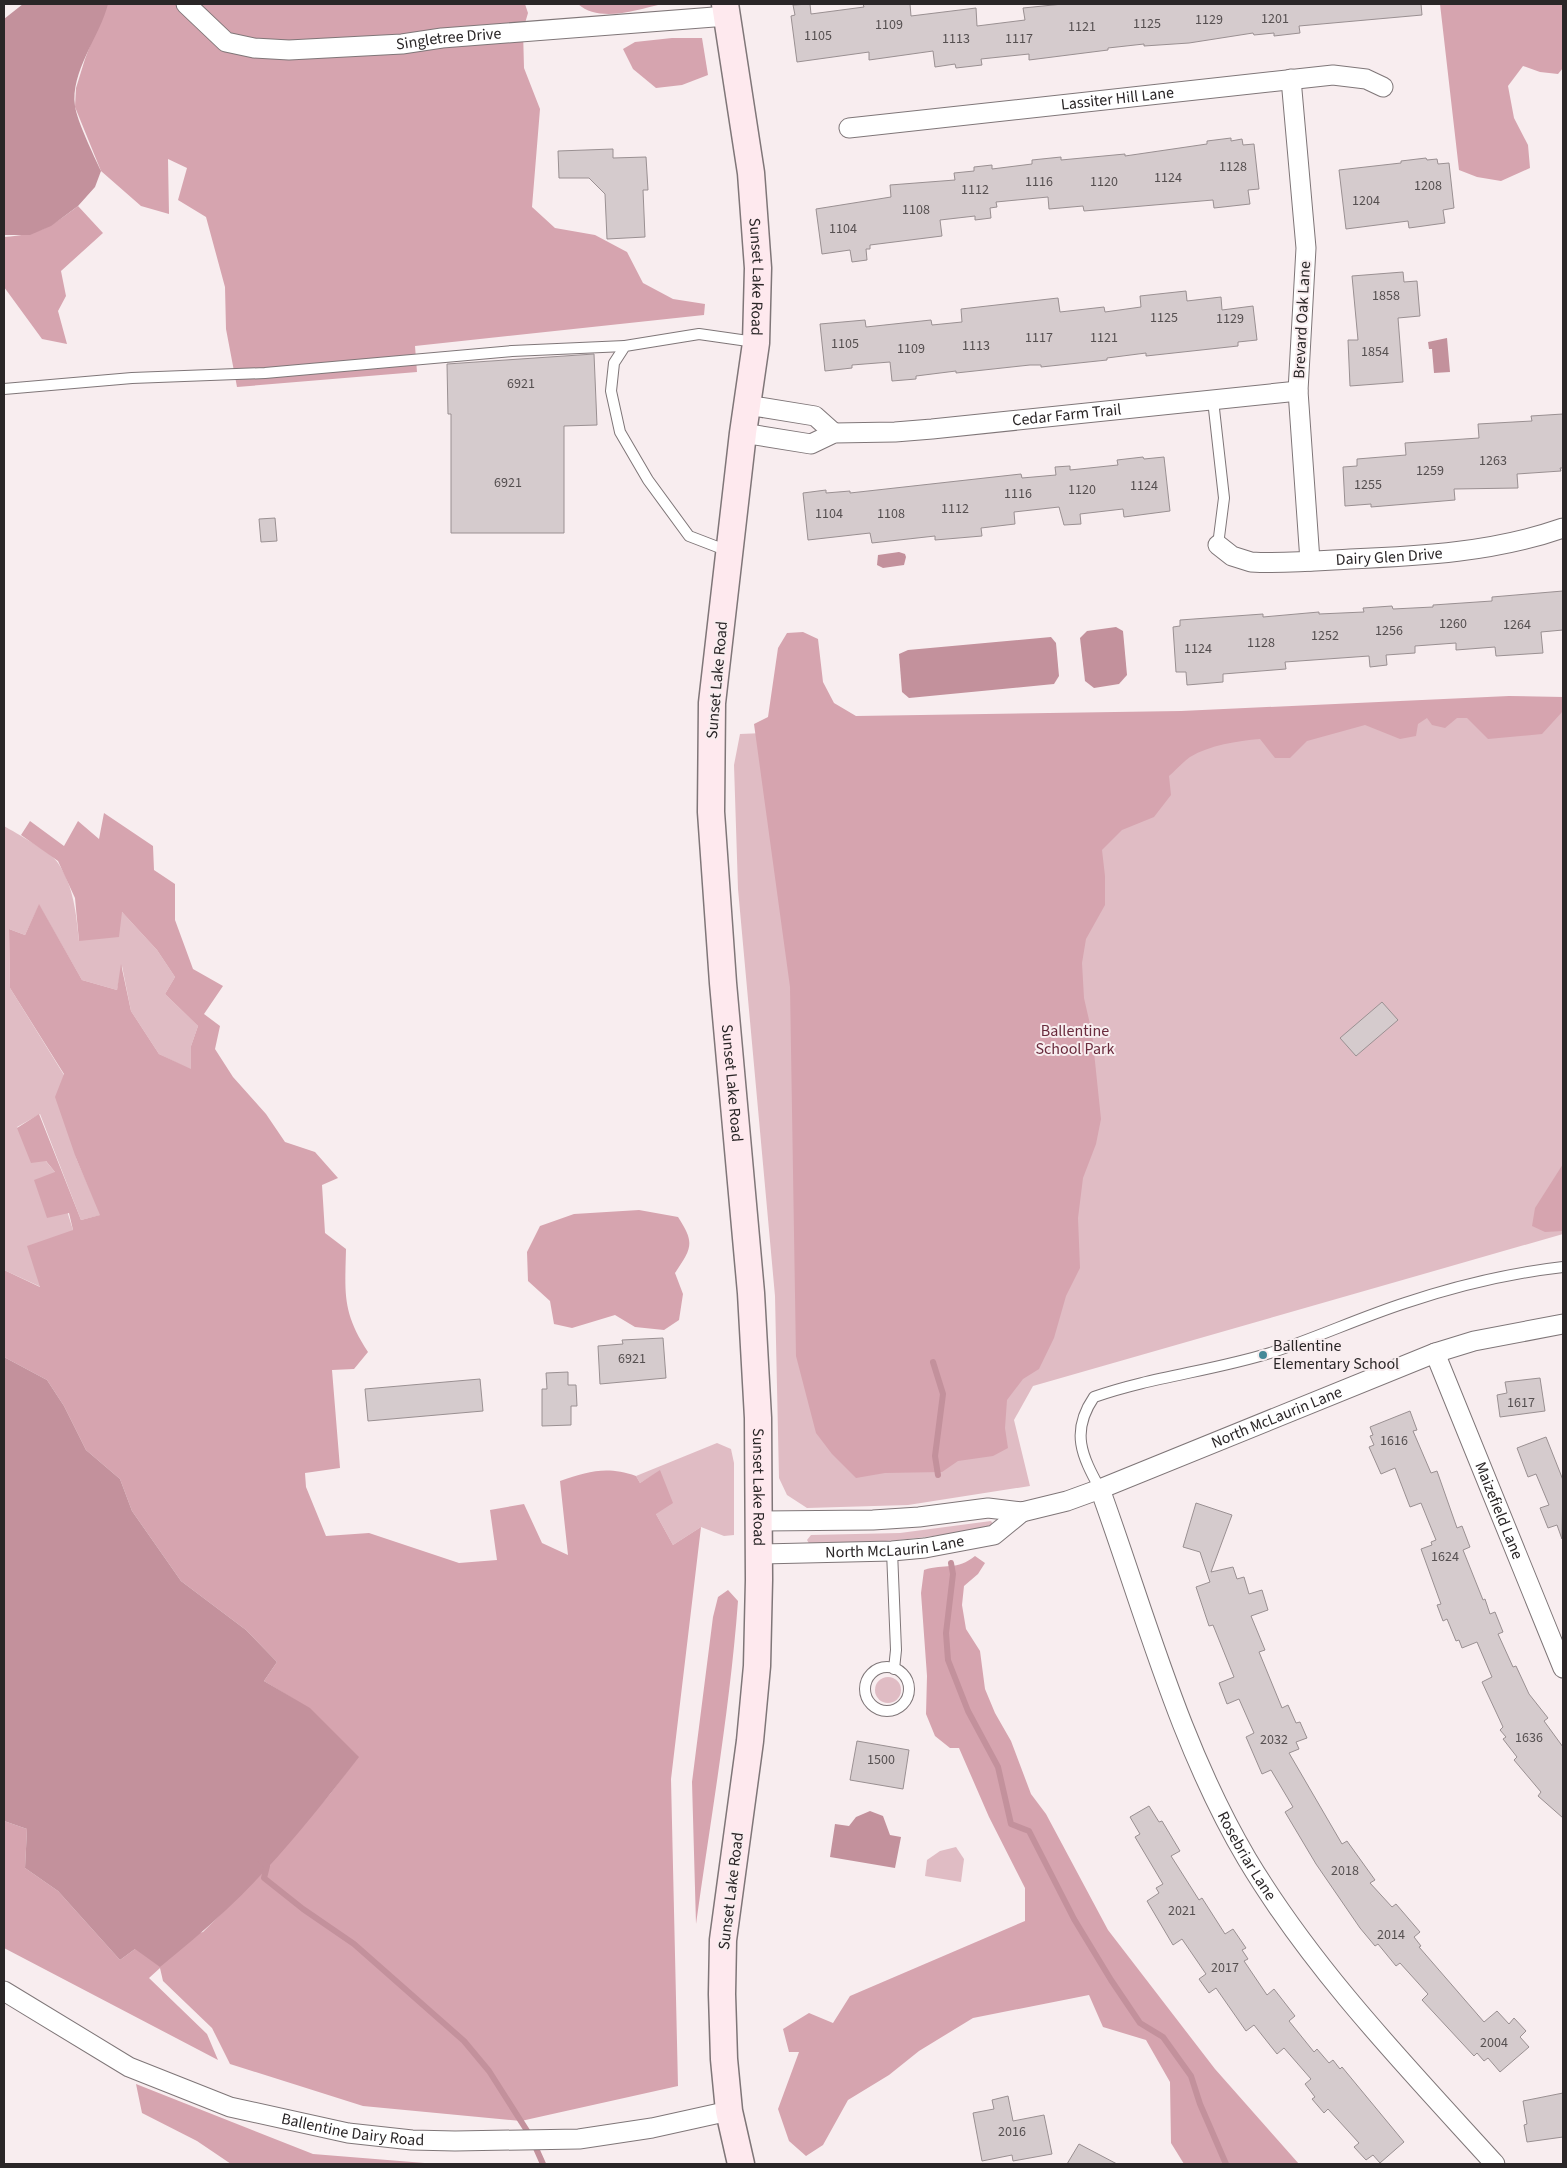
<svg xmlns="http://www.w3.org/2000/svg" width="1567" height="2168" viewBox="0 0 1567 2168" font-family="'Source Sans 3',sans-serif">
	<rect width="100%" height="100%" fill="#f8edef"/>
	<g fill="#e0bcc4">
		<path d="M1563 698V1234L1033 1386 1014 1420 1030 1486 908 1505 807 1508 787 1495 779 1478 775 1296 738 889 734 765 740 734Z"/>
		<path d="M4 826C16 833 51 852 58 863 74 887 76 913 79 941L122 912 157 950 175 977 165 994 198 1026 191 1046V1070L159 1054 131 1011 122 966 117 990 82 980 39 905 25 935 9 929 10 988 64 1075 76 1158 101 1215 81 1220 40 1114 17 1127 55 1172 73 1230 41 1287 4 1270Z"/>
		<path d="M717 1443 731 1449 734 1463V1535L724 1536 701 1527 673 1545 656 1514 660 1471 640 1483 636 1476Z"/>
		<path d="M991 1521 993 1524 992 1526C931 1539 872 1543 810 1545L807 1540 811 1535 900 1533Z"/>
		<circle cx="888" cy="1690" r="13"/>
		<path d="M956 1847 964 1859 961 1882 925 1876 927 1860 940 1851Z"/>
	</g>
	<g fill="#d6a4af">
		<path d="M106 4H525L528 13 523 30 524 68 540 109 532 207 555 228 595 235 627 252 643 283 673 299 705 304 704 315 415 346 417 372 237 387 226 329 225 287 206 217 178 200 187 168 168 159 169 214 141 206 101 171 75 107 76 88 85 59Z"/>
		<path d="M578 4H662C637 10 599 23 578 4Z"/>
		<path d="M1440 4H1563V68L1558 74 1540 72 1523 66 1508 86 1514 118 1528 145 1530 168 1501 181 1477 177 1459 170Z"/>
		<path d="M672 38H702L708 75 682 85 656 88 633 69 623 49 635 42Z"/>
		<path d="M78 206 103 233 61 271 66 296 58 311 67 344 42 339 4 287V237C40 234 49 228 78 206Z"/>
		<path d="M803 632 818 639 823 682 834 703 856 716 1181 711 1509 696 1563 697V711L1542 734 1488 739 1467 718H1457L1445 728 1432 725 1427 718 1418 724 1416 736 1400 739 1365 725 1307 741 1290 758H1275L1260 739C1237 741 1210 745 1190 757 1183 762 1176 770 1169 776L1171 795 1154 817 1122 830 1102 850 1105 876V905L1086 939 1082 963 1084 998 1092 1033 1101 1119 1096 1144 1083 1178 1078 1218 1080 1268 1066 1296 1054 1338 1039 1369 1023 1379 1007 1400 1005 1428 1008 1448 993 1456 958 1461 942 1472 885 1473 856 1478 832 1454 816 1433 796 1356 790 987 754 724 768 717 778 648 787 633Z"/>
		<path d="M104 813 153 846 154 870 175 884V920L193 969 223 986 204 1014 220 1026 215 1049 233 1077 266 1114 285 1142 315 1152 338 1178 322 1185 325 1233 346 1249C345 1294 342 1312 368 1352L354 1369 332 1370 340 1468 305 1473 306 1487 326 1536 369 1533 459 1563 497 1560 490 1510 524 1504 542 1543 568 1555 560 1481C589 1471 607 1466 636 1476L640 1483 660 1470 673 1503 656 1514 673 1545 701 1527 671 1779 678 2086 521 2121 363 2106 230 2064 212 2028 163 1981 160 1968 149 1978 207 2034 218 2060 4 1948V1821L27 1829 25 1868 58 1891 120 1960 135 1949 203 1932 259 1876 330 1794 358 1757 310 1709 264 1681 277 1662 246 1630 181 1581 132 1511 120 1479 86 1450 64 1406 47 1380 4 1357V1270L40 1287 27 1246 73 1230 69 1213 47 1218 34 1180 55 1172 46 1161 31 1163 17 1128 39 1114 81 1220 100 1215 76 1158 55 1097 64 1074 10 988 9 929 25 935 39 904 82 980 117 990 121 964 131 1011 159 1054 191 1069V1046L198 1026 165 994 175 977 157 950 122 912 119 937 79 941 75 898 58 861 21 835 30 821 64 846 78 821 99 839Z"/>
		<path d="M1563 1164V1231L1545 1232 1532 1226 1535 1208Z"/>
		<path d="M639 1210 678 1217C695 1243 692 1248 675 1273L683 1294 679 1320 664 1330 635 1327 615 1315 572 1328 554 1324 550 1301 528 1281 527 1252 540 1226 574 1214Z"/>
		<path d="M975 1556 985 1563 978 1574 964 1586 962 1605 966 1629 980 1651 985 1689 995 1713 1011 1741 1031 1794 1046 1814 1108 1930 1215 2069 1299 2164H1184L1171 2143 1170 2082 1146 2040 1103 2027 1089 1995 973 2018 919 2051 889 2075 848 2100 823 2145 806 2156 789 2141 778 2109 799 2052H789L783 2029 809 2013 833 2023 850 1996 1025 1921V1888L989 1817 959 1748H950L935 1736 926 1714 927 1676 921 1593 924 1570C945 1563 957 1571 975 1556Z"/>
		<path d="M728 1590 738 1601C730 1709 711 1816 696 1924L692 1782 713 1617 718 1597Z"/>
		<path d="M136 2084 313 2154 437 2164H231L197 2141 142 2113Z"/>
	</g>
	<g fill="#c3919c">
		<path d="M23 4H108C100 36 70 72 75 106 77 121 94 156 101 171L95 187 78 206 51 226 30 235H4V19Z"/>
		<path d="M1447 338 1450 372 1434 373 1432 349H1429L1428 342Z"/>
		<path d="M899 552 905 554 906 557 904 565 883 568 877 565 878 555Z"/>
		<path d="M1116 627 1123 631 1127 675 1119 684 1094 688 1085 681 1080 638 1087 631Z"/>
		<path d="M1051 637 1056 643 1059 676 1054 684 909 698 902 692 899 654 908 650Z"/>
		<path d="M4 1357 47 1380 64 1406 86 1450 120 1479 132 1511 181 1581 246 1630 277 1662 264 1681 310 1708 359 1757C318 1810 275 1864 226 1910 205 1930 182 1949 160 1967L135 1949 120 1960 58 1891 25 1868 27 1829 4 1821Z"/>
		<path d="M870 1811 883 1816 890 1835 901 1837 895 1868 830 1857 835 1824 849 1826 856 1817Z"/>
	</g>
	<g fill="none" stroke-linecap="round" stroke-linejoin="round">
		<g stroke="#c3919c" stroke-width="6">
			<path d="M933 1362 943 1394 935 1456 938 1475"/>
			<path d="M951 1563 953 1574 946 1633 948 1660 968 1711 998 1767 1011 1824 1029 1831 1074 1919 1111 1980 1140 2023 1163 2037 1191 2076 1200 2104 1226 2164"/>
			<path d="M261 1861 267 1866 264 1878 303 1909 354 1944 464 2041 489 2071 531 2137 543 2164"/>
		</g>
	</g>
	<g fill="#d5cbcd" stroke="#9a9092">
		<path d="M810 4 811 14 864 7 863 4H910L911 16 976 8 977 26 1025 20 1023 8 1063 4H1421L1422 15 1299 26 1300 33 1274 36V33L1254 35 1253 33 1189 43 1144 46V44L1108 48V50L1029 60V54L981 59 982 65 956 68 955 64 935 67 933 51 869 60V52L797 62 791 16 795 15 793 5Z"/>
		<path d="M1231 138V141L1242 139 1243 145 1254 144 1259 189 1248 190 1250 204 1214 208 1213 200 1084 211 1083 206 1049 209 1048 197 996 202 997 207 990 208 991 218 975 220V216L940 220 942 236 870 245V249H866L867 260 852 262 850 250 822 254 816 209 891 197 890 185 955 180 954 173 974 171V167L992 165V169L1032 164V160L1061 157V160L1125 154V156L1207 144V141Z"/>
		<path d="M613 149V158L646 157 648 190H643L645 237 607 239 605 194 589 178H559L558 151Z"/>
		<path d="M1426 158 1427 160 1437 159 1438 164 1449 163 1454 208 1443 210 1445 223 1409 228 1408 221 1346 229 1339 170 1401 163V161Z"/>
		<path d="M1403 272 1404 282 1417 281 1420 316 1398 318 1403 382 1350 386 1348 340H1358L1352 276Z"/>
		<path d="M1186 291 1187 301 1221 297 1222 310 1253 306 1257 340 1238 342V346L1146 356V353L1107 358V360L1041 367V365H1030L956 373V371L916 376V379L892 381 890 362 852 365V368L825 371 820 324 865 320 866 327 931 320 932 325 962 322 961 309 1058 298 1060 312 1104 307 1105 312 1141 307 1140 296Z"/>
		<path d="M594 354 597 425 564 426V533H451V414H448L447 364Z"/>
		<path d="M1563 414V468H1560L1561 471 1517 474 1518 488 1454 489 1455 500 1371 507V504L1345 506 1343 467 1357 466V459L1406 455 1405 443 1479 438 1478 424 1532 421 1531 416Z"/>
		<path d="M1143 457 1144 459 1164 457 1170 511 1124 517 1123 509 1080 514 1081 524 1064 525 1059 507 1014 512 1015 524 981 528 982 536 935 540V536L872 543 870 533 808 540 803 493 826 490V493L850 491V493L1021 474 1022 478 1056 475 1055 467 1070 466V470L1118 465 1117 460Z"/>
		<path d="M275 518 277 541 261 542 259 519Z"/>
		<path d="M1563 591V630L1541 632 1543 653 1496 656 1495 647 1456 650V643L1415 646V653L1386 655 1387 665 1370 667 1369 656 1285 662 1286 669 1223 674V682L1187 685 1186 672H1176L1173 627 1180 626V620L1263 614V617L1319 612V614L1364 612 1363 608 1392 606 1393 609 1433 607V605L1492 601V597Z"/>
		<path d="M1382 1002 1398 1020 1356 1056 1340 1038Z"/>
		<path d="M663 1338 666 1378 600 1384 598 1346 623 1344 622 1340Z"/>
		<path d="M568 1372V1385H576L577 1406H571V1425L542 1426V1389H547L546 1373Z"/>
		<path d="M1540 1378 1545 1411 1500 1417 1497 1395 1507 1393 1505 1382Z"/>
		<path d="M480 1379 483 1411 368 1421 365 1389Z"/>
		<path d="M1410 1411 1417 1430 1413 1431 1431 1473 1437 1471 1457 1528 1462 1526 1470 1547 1463 1550 1483 1600 1485 1599 1490 1614 1495 1612 1503 1632 1498 1634 1513 1667 1516 1666 1529 1694 1548 1718 1544 1721 1563 1747V1818L1538 1796 1541 1792 1514 1760 1517 1757 1503 1739 1506 1737 1500 1730 1503 1727 1482 1682 1492 1677 1477 1642 1462 1648 1459 1640 1456 1641 1447 1619 1443 1621 1437 1605 1441 1604 1421 1549 1432 1545 1431 1542 1436 1540 1421 1503 1410 1507 1395 1468 1381 1474 1369 1447 1374 1445 1370 1436 1373 1435 1370 1427Z"/>
		<path d="M1546 1437 1563 1480 1562 1539 1557 1525 1548 1528 1540 1508 1549 1505 1536 1474 1528 1477 1517 1448Z"/>
		<path d="M1196 1503 1232 1515 1211 1572 1233 1567 1237 1579 1244 1577 1249 1594 1262 1590 1268 1610 1251 1616 1265 1650 1259 1652 1282 1708 1288 1705 1296 1723 1300 1722 1307 1738 1296 1742 1299 1749 1289 1753 1342 1844 1347 1841 1375 1880 1370 1883 1392 1907 1396 1904 1420 1932 1414 1937 1421 1946 1419 1947 1484 2022 1497 2011 1509 2024 1514 2018 1526 2031 1520 2037 1529 2047 1500 2072 1488 2058 1484 2061 1477 2053 1474 2056 1422 2000 1428 1994 1400 1963 1396 1966 1378 1944 1375 1946 1360 1928 1316 1864 1285 1812 1293 1807 1271 1770 1262 1774 1246 1737 1254 1733 1239 1699 1227 1704 1219 1683 1234 1677 1213 1625 1209 1626 1196 1587 1210 1582 1200 1552 1183 1547Z"/>
		<path d="M857 1741 909 1750 903 1789 850 1780Z"/>
		<path d="M1149 1806 1159 1822 1162 1821 1180 1851 1171 1856 1199 1900 1202 1898 1225 1934 1233 1929 1246 1948 1242 1950 1248 1959 1244 1961 1267 1995 1274 1989 1295 2016 1289 2021 1314 2052 1317 2049 1329 2063 1333 2060 1340 2069 1342 2067 1404 2142 1380 2163 1373 2155 1366 2160 1354 2147 1359 2143 1328 2109 1324 2113 1312 2099 1315 2097 1305 2084 1311 2079 1284 2048 1277 2054 1254 2025 1246 2031 1216 1988 1209 1993 1199 1979 1206 1974 1182 1939 1173 1945 1147 1901 1159 1893 1156 1888 1163 1884 1135 1837 1140 1834 1130 1817Z"/>
		<path d="M1563 2093V2137L1527 2142 1524 2125 1527 2124 1523 2101Z"/>
		<path d="M1008 2096 1013 2121 1044 2115 1052 2154 1013 2161 1012 2155 982 2161 973 2113 994 2109 992 2100Z"/>
		<path d="M1079 2144 1117 2164H1067Z"/>
	</g>
	<g fill="none" stroke-linecap="round" stroke-linejoin="round">
		<g stroke="#7f7678" stroke-width="12">
			<g id="service">
				<path d="M4 389 132 378 265 373 512 351 625 346"/>
				<path d="M1213 400 1224 498 1218 545"/>
				<path d="M728 551 689 536 648 480 620 432 611 391 614 363 625 346 699 334 755 342"/>
				<path d="M1100 1489C1082 1456 1070 1432 1094 1397 1151 1377 1212 1371 1270 1353 1316 1338 1359 1318 1405 1303 1456 1286 1510 1273 1563 1267"/>
				<path d="M892 1551 896 1650 894 1669"/>
				<circle cx="887" cy="1689" r="22"/>
			</g>
		</g>
		<g stroke="#7f7678" stroke-width="21">
			<g id="minor">
				<path id="s1" d="M186 4 226 42 254 48 289 50 402 44 442 38 727 16"/>
				<path d="M1291 79 1306 248 1298 391 1310 561"/>
				<path id="s2" d="M849 128 1333 75 1366 79 1383 87"/>
				<path d="M747 405 815 416 834 433"/>
				<path id="s3" d="M743 433 811 444 834 433 895 432 932 429 1298 391"/>
				<path id="s4" d="M1218 545 1232 556 1251 562C1284 564 1317 561 1350 559 1422 556 1494 552 1563 528"/>
				<path id="s5" d="M1435 1353 1563 1668"/>
				<path id="s6" d="M1100 1489C1145 1613 1179 1744 1247 1859 1314 1971 1407 2067 1495 2164"/>
				<path id="s7" d="M759 1521 873 1520 919 1517 988 1508 1022 1512 1067 1501 1100 1489 1435 1353 1474 1341 1563 1324"/>
				<path id="s8" d="M759 1554 892 1551 925 1548 994 1535 1022 1512"/>
				<path id="s9" d="M4 1991 129 2067 230 2107 348 2133 412 2140 455 2141 579 2139 652 2128 729 2111"/>
			</g>
		</g>
		<g stroke="#7f7678" stroke-width="29">
			<g id="secondary">
				<path id="s10" d="M725 4 751 173 758 268 756 343 743 433 712 703 711 812 723 983 751 1293 758 1418 759 1580 757 1666 750 1741 723 1940 722 1994 724 2059 729 2111 741 2164"/>
			</g>
		</g>
		<use href="#service" stroke="#fff" stroke-width="10"/>
		<use href="#minor" stroke="#fff" stroke-width="19"/>
		<use href="#secondary" stroke="#fee9ee" stroke-width="26"/>
	</g>
	<circle fill="#458998" stroke="#f8edef" stroke-width="2" cx="1263" cy="1355" r="5"/>
	<g text-anchor="middle" dominant-baseline="central" stroke-width="4" stroke-linejoin="round" paint-order="stroke">
		<g font-size="14" fill="#554f50">
			<text x="1275" y="19">1201</text>
			<text x="1209" y="20">1129</text>
			<text x="1147" y="24">1125</text>
			<text x="889" y="25">1109</text>
			<text x="1082" y="27">1121</text>
			<text x="818" y="36">1105</text>
			<text x="956" y="39">1113</text>
			<text x="1019" y="39">1117</text>
			<text x="1233" y="167">1128</text>
			<text x="1168" y="178">1124</text>
			<text x="1039" y="182">1116</text>
			<text x="1104" y="182">1120</text>
			<text x="1428" y="186">1208</text>
			<text x="975" y="190">1112</text>
			<text x="1366" y="201">1204</text>
			<text x="916" y="210">1108</text>
			<text x="843" y="229">1104</text>
			<text x="1386" y="296">1858</text>
			<text x="1164" y="318">1125</text>
			<text x="1230" y="319">1129</text>
			<text x="1039" y="338">1117</text>
			<text x="1104" y="338">1121</text>
			<text x="845" y="344">1105</text>
			<text x="976" y="346">1113</text>
			<text x="911" y="349">1109</text>
			<text x="1375" y="352">1854</text>
			<text x="521" y="384">6921</text>
			<text x="1493" y="461">1263</text>
			<text x="1430" y="471">1259</text>
			<text x="508" y="483">6921</text>
			<text x="1368" y="485">1255</text>
			<text x="1144" y="486">1124</text>
			<text x="1082" y="490">1120</text>
			<text x="1018" y="494">1116</text>
			<text x="955" y="509">1112</text>
			<text x="829" y="514">1104</text>
			<text x="891" y="514">1108</text>
			<text x="1453" y="624">1260</text>
			<text x="1517" y="625">1264</text>
			<text x="1389" y="631">1256</text>
			<text x="1325" y="636">1252</text>
			<text x="1261" y="643">1128</text>
			<text x="1198" y="649">1124</text>
			<text x="632" y="1359">6921</text>
			<text x="1521" y="1403">1617</text>
			<text x="1394" y="1441">1616</text>
			<text x="1445" y="1557">1624</text>
			<text x="1529" y="1738">1636</text>
			<text x="1274" y="1740">2032</text>
			<text x="881" y="1760">1500</text>
			<text x="1345" y="1871">2018</text>
			<text x="1182" y="1911">2021</text>
			<text x="1391" y="1935">2014</text>
			<text x="1225" y="1968">2017</text>
			<text x="1494" y="2043">2004</text>
			<text x="1012" y="2132">2016</text>
		</g>
		<g font-size="16" fill="#2a2627" stroke="#f8edef">
			<text stroke="none"><textPath href="#s1" startOffset="279">Singletree Drive</textPath></text>
			<text stroke="none"><textPath href="#s2" startOffset="270">Lassiter Hill Lane</textPath></text>
			<text stroke="none"><textPath href="#s10" startOffset="275">Sunset Lake Road</textPath></text>
			<text transform="translate(1302 320) rotate(-87)">Brevard Oak Lane</text>
			<text stroke="none"><textPath href="#s3" startOffset="328">Cedar Farm Trail</textPath></text>
			<text stroke="none"><textPath href="#s4" startOffset="176">Dairy Glen Drive</textPath></text>
			<text transform="translate(717 680) rotate(-85)">Sunset Lake Road</text>
			<text stroke="none"><textPath href="#s10" startOffset="1085">Sunset Lake Road</textPath></text>
			<text stroke="none"><textPath href="#s7" startOffset="536">North McLaurin Lane</textPath></text>
			<text stroke="none"><textPath href="#s10" startOffset="1490">Sunset Lake Road</textPath></text>
			<text stroke="none"><textPath href="#s5" startOffset="170">Maizefield Lane</textPath></text>
			<text stroke="none"><textPath href="#s8" startOffset="136">North McLaurin Lane</textPath></text>
			<text stroke="none"><textPath href="#s6" startOffset="396">Rosebriar Lane</textPath></text>
			<text transform="translate(731 1891) rotate(-83)">Sunset Lake Road</text>
			<text stroke="none"><textPath href="#s9" startOffset="380">Ballentine Dairy Road</textPath></text>
		</g>
		<g font-size="16" fill="#692b3d" stroke="#f8edef">
			<text x="1075" y="1031">Ballentine<tspan x="1075" dy="18">School Park</tspan></text>
		</g>
		<g font-size="16" fill="#2a2627" stroke="#f8edef" text-anchor="start">
			<text x="1273" y="1346">Ballentine<tspan x="1273" dy="18">Elementary School</tspan></text>
		</g>
	</g>
	<rect width="1567" height="2168" fill="none" stroke="#2a2627" stroke-width="10"/>
</svg>
